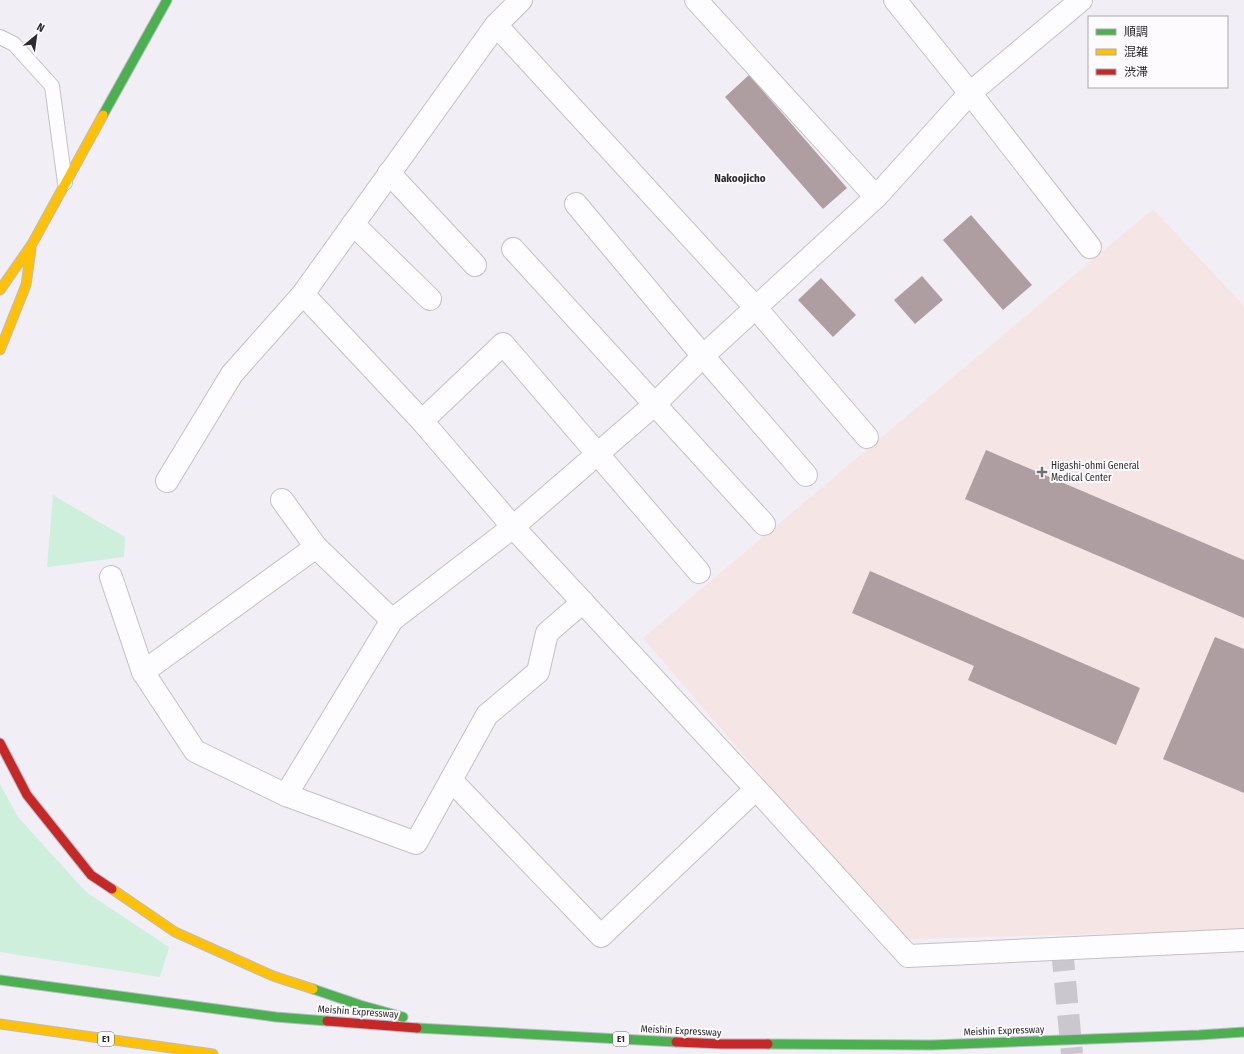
<svg xmlns="http://www.w3.org/2000/svg" width="1244" height="1054" viewBox="0 0 1244 1054" font-family="'Fira Sans Condensed','Noto Sans JP',sans-serif">
	<rect width="100%" height="100%" fill="#f2eef6"/>
	<path fill="#f5e5e4" d="M1153 209 1244 306V930L902 939 643 638Z"/>
	<g fill="#cfefdd">
		<path d="M53 495 125 537 124 557 47 567Z"/>
		<path d="M0 784 18 817 86 892 169 947 160 977 0 952Z"/>
	</g>
	<g fill="#af9ea1">
		<path d="M749 75 847 188 823 209 725 97Z"/>
		<path d="M971 215 1032 285 1003 310 943 240Z"/>
		<path d="M922 276 943 300 915 324 894 300Z"/>
		<path d="M821 278 856 315 833 337 798 300Z"/>
		<path d="M986 450 1244 560V618L965 499Z"/>
		<path d="M870 571 1140 688 1116 745 968 680 974 666 852 613Z"/>
		<path d="M1215 637 1244 649V793L1163 759Z"/>
	</g>
	<g fill="none" stroke-linecap="round" stroke-linejoin="round">
		<path stroke="#cbc7ce" stroke-width="22" stroke-dasharray="22 11" stroke-linecap="butt" d="M1062 949 1072 1054"/>
		<g stroke="#c3c0c6" stroke-width="16">
			<path id="lane" d="M0 37 14 44 52 86 65 183"/>
		</g>
		<g stroke="#c3c0c6" stroke-width="24">
			<g id="street">
				<path d="M521 0 496 25 303 294 422 421 513 527 769 803 908 956 1244 940"/>
				<path d="M696 0 876 197"/>
				<path d="M895 0 970 93 1090 247"/>
				<path d="M496 25 755 307 867 437"/>
				<path d="M389 173 475 265"/>
				<path d="M576 204 703 356 806 475"/>
				<path d="M353 224 430 299"/>
				<path d="M513 249 764 524"/>
				<path d="M422 421 503 344 699 572"/>
				<path d="M167 481 232 374 303 294"/>
				<path d="M282 500 316 547 392 620"/>
				<path d="M111 577 143 672 195 751 286 795 416 843 487 715 538 672 547 633 583 602"/>
				<path d="M143 672 316 547"/>
				<path d="M451 780 601 936 756 789"/>
				<path d="M286 795 392 620 513 527 654 405 703 356 876 197 970 93 1081 0"/>
			</g>
		</g>
		<g stroke="#bbbcc7" stroke-width="11">
			<g id="fast">
				<path d="M103 115 167 0"/>
				<path d="M0 980 276 1017 327 1021"/>
				<path d="M313 989 360 1005 403 1017"/>
				<path d="M417 1028 676 1042"/>
				<path d="M768 1044 932 1045 1199 1035 1244 1032"/>
			</g>
		</g>
		<g stroke="#bbbcc7" stroke-width="11">
			<g id="slow">
				<path d="M0 290 32 244 103 115"/>
				<path d="M0 350 26 285 31 249"/>
				<path d="M112 889 175 932 273 976 313 989"/>
				<path d="M0 1024 213 1054"/>
			</g>
		</g>
		<g stroke="#bbbcc7" stroke-width="11">
			<g id="jam">
				<path d="M0 743 27 795 91 875 112 889"/>
				<path d="M327 1021 417 1028"/>
				<path d="M676 1042 722 1044H768"/>
			</g>
		</g>
		<use href="#lane" stroke="#fdfcfe" stroke-width="14"/>
		<use href="#street" stroke="#fdfcfe" stroke-width="22"/>
		<use href="#fast" stroke="#4caf50" stroke-width="9"/>
		<use href="#slow" stroke="#ffc107" stroke-width="9"/>
		<use href="#jam" stroke="#c62828" stroke-width="9"/>
	</g>
	<path fill="#726f75" stroke="#fdfbfe" stroke-width="1.5" d="M1040 466h4v4h4v4h-4v4h-4v-4h-4v-4h4z"/>
	<g text-anchor="middle" dominant-baseline="central" stroke-width="4" stroke-linejoin="round" paint-order="stroke">
		<g fill="#fdfbfe" stroke="#6b696d" stroke-width="1">
			<rect x="98" y="1032" width="16" height="14" rx="3"/>
			<rect x="613" y="1032" width="16" height="14" rx="3"/>
		</g>
		<g font-size="9" font-weight="bold" fill="#2d2a2f">
			<text x="106" y="1039">E1</text>
			<text x="621" y="1039">E1</text>
		</g>
		<g font-size="10" fill="#2d2a2f" stroke="#fdfbfe" text-anchor="start">
			<text x="1051" y="466">Higashi-ohmi General<tspan x="1051" dy="12">Medical Center</tspan></text>
		</g>
		<g font-size="10" fill="#2d2a2f" stroke="#fdfbfe">
			<text transform="translate(358 1012) rotate(4)">Meishin Expressway</text>
			<text transform="translate(681 1031) rotate(3)">Meishin Expressway</text>
			<text transform="translate(1004 1031) rotate(-2)">Meishin Expressway</text>
		</g>
		<g font-size="11" font-weight="bold" fill="#2d2a2f" stroke="#fdfbfe">
			<text x="740" y="178">Nakoojicho</text>
		</g>
	</g>
	<rect x="1088" y="16" width="140" height="72" fill="#fdfbfe" stroke="#aaa7ab"/>
	<rect x="1096" y="29" width="20" height="6" fill="#4caf50" stroke="#aaa7ab"/>
	<text x="1124" y="36" font-size="12" fill="#2d2a2f">順調</text>
	<rect x="1096" y="49" width="20" height="6" fill="#ffc107" stroke="#aaa7ab"/>
	<text x="1124" y="56" font-size="12" fill="#2d2a2f">混雑</text>
	<rect x="1096" y="69" width="20" height="6" fill="#c62828" stroke="#aaa7ab"/>
	<text x="1124" y="76" font-size="12" fill="#2d2a2f">渋滞</text>
	<g transform="translate(36 36) rotate(29)" stroke="#fdfbfe" stroke-width="3" paint-order="stroke">
	<path d="M0-3L7 15L0 10L-7 15Z" fill="#2d2a2f"/>
	<text y="-6" font-size="11" font-weight="bold" text-anchor="middle" fill="#2d2a2f">N</text>
	</g>
</svg>
